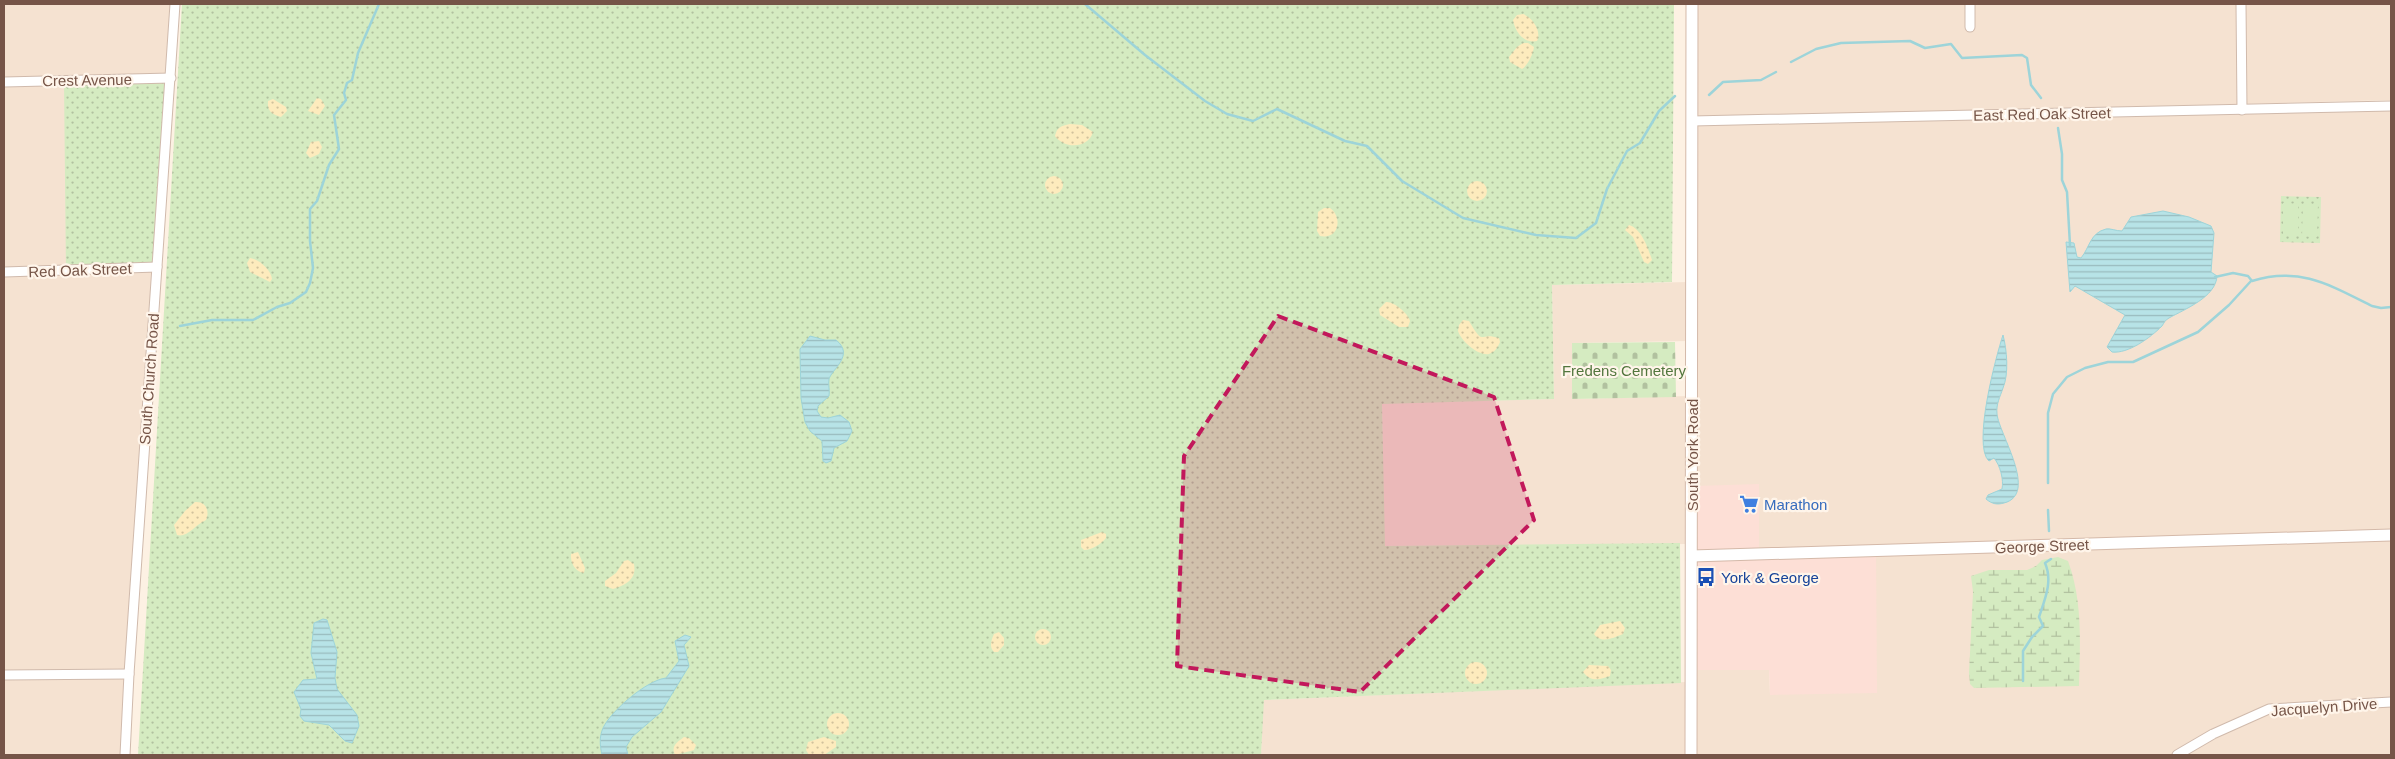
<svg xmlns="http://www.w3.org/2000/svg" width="2395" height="759" viewBox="0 0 2395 759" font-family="Helvetica,sans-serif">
	<defs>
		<pattern id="grass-dots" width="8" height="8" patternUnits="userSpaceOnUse" patternTransform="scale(1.25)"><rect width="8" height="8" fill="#d5ebc1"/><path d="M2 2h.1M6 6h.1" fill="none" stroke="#b1c19f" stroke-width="1.8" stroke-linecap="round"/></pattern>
		<pattern id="wetland-marsh" width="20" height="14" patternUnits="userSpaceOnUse" patternTransform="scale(1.25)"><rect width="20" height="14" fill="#d5ebc1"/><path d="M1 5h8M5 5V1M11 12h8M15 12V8" fill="none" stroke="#b1c19f"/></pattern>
		<pattern id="sand-dots" width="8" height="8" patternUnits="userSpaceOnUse" patternTransform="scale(1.25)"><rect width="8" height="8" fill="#fdebbd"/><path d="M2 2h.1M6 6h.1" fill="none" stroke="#d1c19c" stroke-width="1.8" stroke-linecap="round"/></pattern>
		<pattern id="cemetery-stones" width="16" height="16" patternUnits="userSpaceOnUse" patternTransform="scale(1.25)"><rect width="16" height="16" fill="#d5ebc1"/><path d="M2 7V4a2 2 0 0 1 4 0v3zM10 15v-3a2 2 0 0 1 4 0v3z" fill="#b1c19f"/></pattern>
		<pattern id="water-rules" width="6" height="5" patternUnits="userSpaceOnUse" patternTransform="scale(1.25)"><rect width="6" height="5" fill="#b7e3e7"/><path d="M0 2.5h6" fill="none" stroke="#99bbbd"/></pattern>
	</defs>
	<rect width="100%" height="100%" fill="#fdf1e3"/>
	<g fill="#f5e2d1">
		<path d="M4 4H173L122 755H4Z"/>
		<path d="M1697 4H2391V100L1696 118Z"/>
		<path d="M2391 108V531L1759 552 1695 486V124Z"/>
		<path d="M1689 282V341L1572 343 1573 399 1689 396 1688 544 1384 546 1382 403 1554 399 1552 285Z"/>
		<path d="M2391 537V755H1694V670H1769L1770 695 1876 552Z"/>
		<path d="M1686 682V755H1261L1263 700Z"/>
	</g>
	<g fill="#fddfd6">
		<path d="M1759 484V552L1694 554 1695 486Z"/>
		<path d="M1876 552 1877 693 1770 695 1769 670H1694V559Z"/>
	</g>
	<g fill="url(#grass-dots)">
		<path d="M182 4H1674L1672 282 1552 285 1554 399 1382 404 1385 546 1680 543 1681 683 1264 700 1261 755H138Z"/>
		<path d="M169 80 155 270 66 273 64 83Z"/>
		<path d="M2281 196 2321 197 2320 243 2280 242Z"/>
	</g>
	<path fill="url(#wetland-marsh)" d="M2058 557 2068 561C2083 602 2080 643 2079 686L1974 688 1970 684 1969 673 1973 592 1971 576 1989 570H2027L2036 566 2042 560Z"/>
	<g fill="url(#sand-dots)">
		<path d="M1523 14C1532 17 1542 31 1537 41 1524 44 1515 32 1513 20L1517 15Z"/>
		<path d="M1523 43H1528L1534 47C1533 54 1528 65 1522 69L1510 62 1509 57 1517 47Z"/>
		<path d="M317 98 321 99 325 106 319 115 308 111Z"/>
		<path d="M273 99 286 107 287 111 281 117C272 114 267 112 268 101Z"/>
		<path d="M1070 124 1082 125 1093 132C1088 149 1064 149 1055 136 1057 127 1061 126 1070 124Z"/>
		<path d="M319 141 322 147 319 154 310 158 306 153 311 142Z"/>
		<circle cx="1054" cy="185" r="9"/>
		<circle cx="1477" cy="191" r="10"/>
		<path d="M1324 208H1330C1343 217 1339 240 1320 236L1317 231 1318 212Z"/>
		<path d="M1629 225C1642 229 1648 248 1652 260L1648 264 1644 262 1633 237 1625 230Z"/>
		<path d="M250 258C259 259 271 270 272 279L270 282 250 272 247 263Z"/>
		<path d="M1386 302C1393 301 1408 313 1410 321L1408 327H1399L1380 315 1379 309Z"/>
		<path d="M1463 320 1469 321C1485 348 1478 331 1499 338L1500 342C1498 347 1495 352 1489 354 1478 356 1461 341 1458 331L1459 325Z"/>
		<path d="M195 502C206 501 210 511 206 520 195 525 187 538 177 535L174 525 185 511Z"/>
		<path d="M1102 532 1106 534V538C1101 544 1092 550 1084 550L1081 547V540Z"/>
		<path d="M578 552 585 568 584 573C575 572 570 562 571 554Z"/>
		<path d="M628 560 634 564C637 579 626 585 613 589L605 586V581L616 573 624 561Z"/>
		<path d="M1620 621 1625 628 1623 634C1613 638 1601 644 1594 634L1600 625Z"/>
		<circle cx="1043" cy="637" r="8"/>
		<path d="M999 632 1004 638V645L998 652H994C989 647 991 641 994 634Z"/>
		<circle cx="1476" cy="673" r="11"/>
		<path d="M1589 665 1608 666 1611 670 1610 676C1599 680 1591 682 1583 672Z"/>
		<circle cx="838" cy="724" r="11"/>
		<path d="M684 737 689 738 696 745 694 750 675 755C671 746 676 743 684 737Z"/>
		<path d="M824 737 836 741V747L824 755H809L806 750 808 742Z"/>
	</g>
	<path fill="url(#cemetery-stones)" d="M1675 342 1676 397 1572 399V343Z"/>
	<g fill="#d5ebc1">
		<path d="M2283 203 2298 204V236H2283Z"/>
		<path d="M2303 204H2318L2317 237 2302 236Z"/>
	</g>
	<g fill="url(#water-rules)" stroke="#9dd4d9">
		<path d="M2163 211 2189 217 2211 226 2214 233 2211 272 2217 276C2216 297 2185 309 2169 318 2165 320 2164 323 2162 326 2150 338 2128 354 2112 352L2107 347 2125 315 2075 286 2070 292 2066 242 2074 243 2077 257 2081 258C2090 247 2090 233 2106 229 2110 228 2116 231 2122 231L2131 217Z"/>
		<path d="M2003 335C2007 350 2009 374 2003 388 2000 397 1996 404 1997 414 1999 434 2039 494 2004 503 1997 505 1992 504 1986 499L1988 495 2002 489C2004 480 2000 465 1994 458L1989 461C1972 446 1996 356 2003 335Z"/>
		<path d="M810 336 825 340H836C855 355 832 369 829 379 828 384 830 391 829 396L818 406 817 411 821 417 828 418 840 415 849 422 852 431 847 441 834 448 831 461 826 463 823 461 822 441 810 431 805 422 801 398 800 349Z"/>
		<path d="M323 619 327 620 337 652 335 678 337 689 357 715 359 726 352 743 345 741 329 725 304 721 300 716 301 709 294 692 303 680 317 679 311 653 314 623Z"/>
		<path d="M685 635 691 637 684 645 689 666 661 712 632 737 626 747 628 755H602C600 746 599 737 603 728 611 711 647 680 666 678L679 661 675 641Z"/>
	</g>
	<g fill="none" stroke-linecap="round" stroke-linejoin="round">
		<g stroke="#9dd4d9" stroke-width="2.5">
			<path d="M1085 4 1145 55 1205 101 1227 114 1253 121 1277 109 1345 141 1367 146 1402 181 1463 218 1536 235 1576 238 1596 223 1607 189 1627 151 1640 143 1659 111 1675 96"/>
			<path d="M1791 62 1816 49 1841 43 1910 41 1925 48 1951 44 1962 58 2022 55 2027 58 2031 85 2041 98"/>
			<path d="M1709 95 1723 82 1761 80 1776 72"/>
			<path d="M2058 128 2062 154V180L2067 192 2070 245"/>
			<path d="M2215 277 2233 273 2248 276 2252 281C2299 266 2330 285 2372 306L2381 308 2391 307"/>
			<path d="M180 326 212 320H253L277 307 290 303 306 292 310 283 313 268 310 241V209L317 201 329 165 339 149 334 115 346 100 344 93 347 83 352 80 358 53 379 4"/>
			<path d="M2048 483V413L2053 394 2067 377 2085 368 2108 362H2133L2198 332 2229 305 2251 281"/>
			<path d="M2048 510 2049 531"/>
			<path d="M2023 681V651L2032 637 2043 626 2039 617C2045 599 2053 581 2045 563L2051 559"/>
		</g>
		<g stroke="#d0baac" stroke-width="11">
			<g id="street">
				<path d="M1970 4V27"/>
				<path d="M2241 4 2242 110"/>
				<path d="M4 82 171 78"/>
				<path d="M1692 121 2391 106"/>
				<path d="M4 272 157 267"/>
				<path d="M4 675 129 674"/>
				<path d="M125 755 129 674 175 4"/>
				<path d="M2177 755 2213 734 2269 709 2391 702"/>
			</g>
		</g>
		<g stroke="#d4b9a9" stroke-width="13">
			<g id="secondary">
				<path d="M1692 556 2391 535"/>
				<path d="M1691 755 1692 4"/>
			</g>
		</g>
		<use href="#street" stroke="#fff" stroke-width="9"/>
		<use href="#secondary" stroke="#fff" stroke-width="11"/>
	</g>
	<path fill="#c2185b" fill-opacity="0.2" stroke="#c2185b" stroke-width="4" stroke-dasharray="10 6" stroke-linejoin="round" d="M1278 316 1494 397 1534 520 1360 692 1177 666 1184 456Z"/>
	<defs>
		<g id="supermarket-bare" transform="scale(1.5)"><path d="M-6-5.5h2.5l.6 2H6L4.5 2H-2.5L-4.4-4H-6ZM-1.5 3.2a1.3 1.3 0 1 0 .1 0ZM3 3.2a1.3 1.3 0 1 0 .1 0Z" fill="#3f7fe0" stroke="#fff5ea" stroke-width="2.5" paint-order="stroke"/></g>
		<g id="bus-bare" transform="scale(1.5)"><path d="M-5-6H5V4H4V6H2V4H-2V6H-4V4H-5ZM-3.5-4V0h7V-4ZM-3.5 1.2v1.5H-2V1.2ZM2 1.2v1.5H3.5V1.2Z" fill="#1a4fb4" stroke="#fff5ea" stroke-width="2.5" paint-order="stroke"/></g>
	</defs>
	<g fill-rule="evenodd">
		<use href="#supermarket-bare" x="1749" y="504"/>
		<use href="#bus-bare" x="1706" y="577"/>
	</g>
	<g text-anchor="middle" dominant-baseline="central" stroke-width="4.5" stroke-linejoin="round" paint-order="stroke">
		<g font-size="15" fill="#765548" stroke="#fff5ea">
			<text transform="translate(87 80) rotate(-1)">Crest Avenue</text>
			<text transform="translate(2042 114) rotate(-1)">East Red Oak Street</text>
			<text transform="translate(80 270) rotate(-2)">Red Oak Street</text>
			<text transform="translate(149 379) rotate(-86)">South Church Road</text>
			<text transform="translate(1692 455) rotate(-90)">South York Road</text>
			<text transform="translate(2042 546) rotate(-2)">George Street</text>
			<text transform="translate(2324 707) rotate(-4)">Jacquelyn Drive</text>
		</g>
		<g font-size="15" fill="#52763d" stroke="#fff5ea">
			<text x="1624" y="370">Fredens Cemetery</text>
		</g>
		<g font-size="15" fill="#366cbe" stroke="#fff5ea" text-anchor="start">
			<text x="1764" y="504">Marathon</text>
		</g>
		<g font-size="15" fill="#164399" stroke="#fff5ea" text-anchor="start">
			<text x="1721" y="577">York &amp; George</text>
		</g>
	</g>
	<rect width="2395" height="759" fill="none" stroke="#765548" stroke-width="10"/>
</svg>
